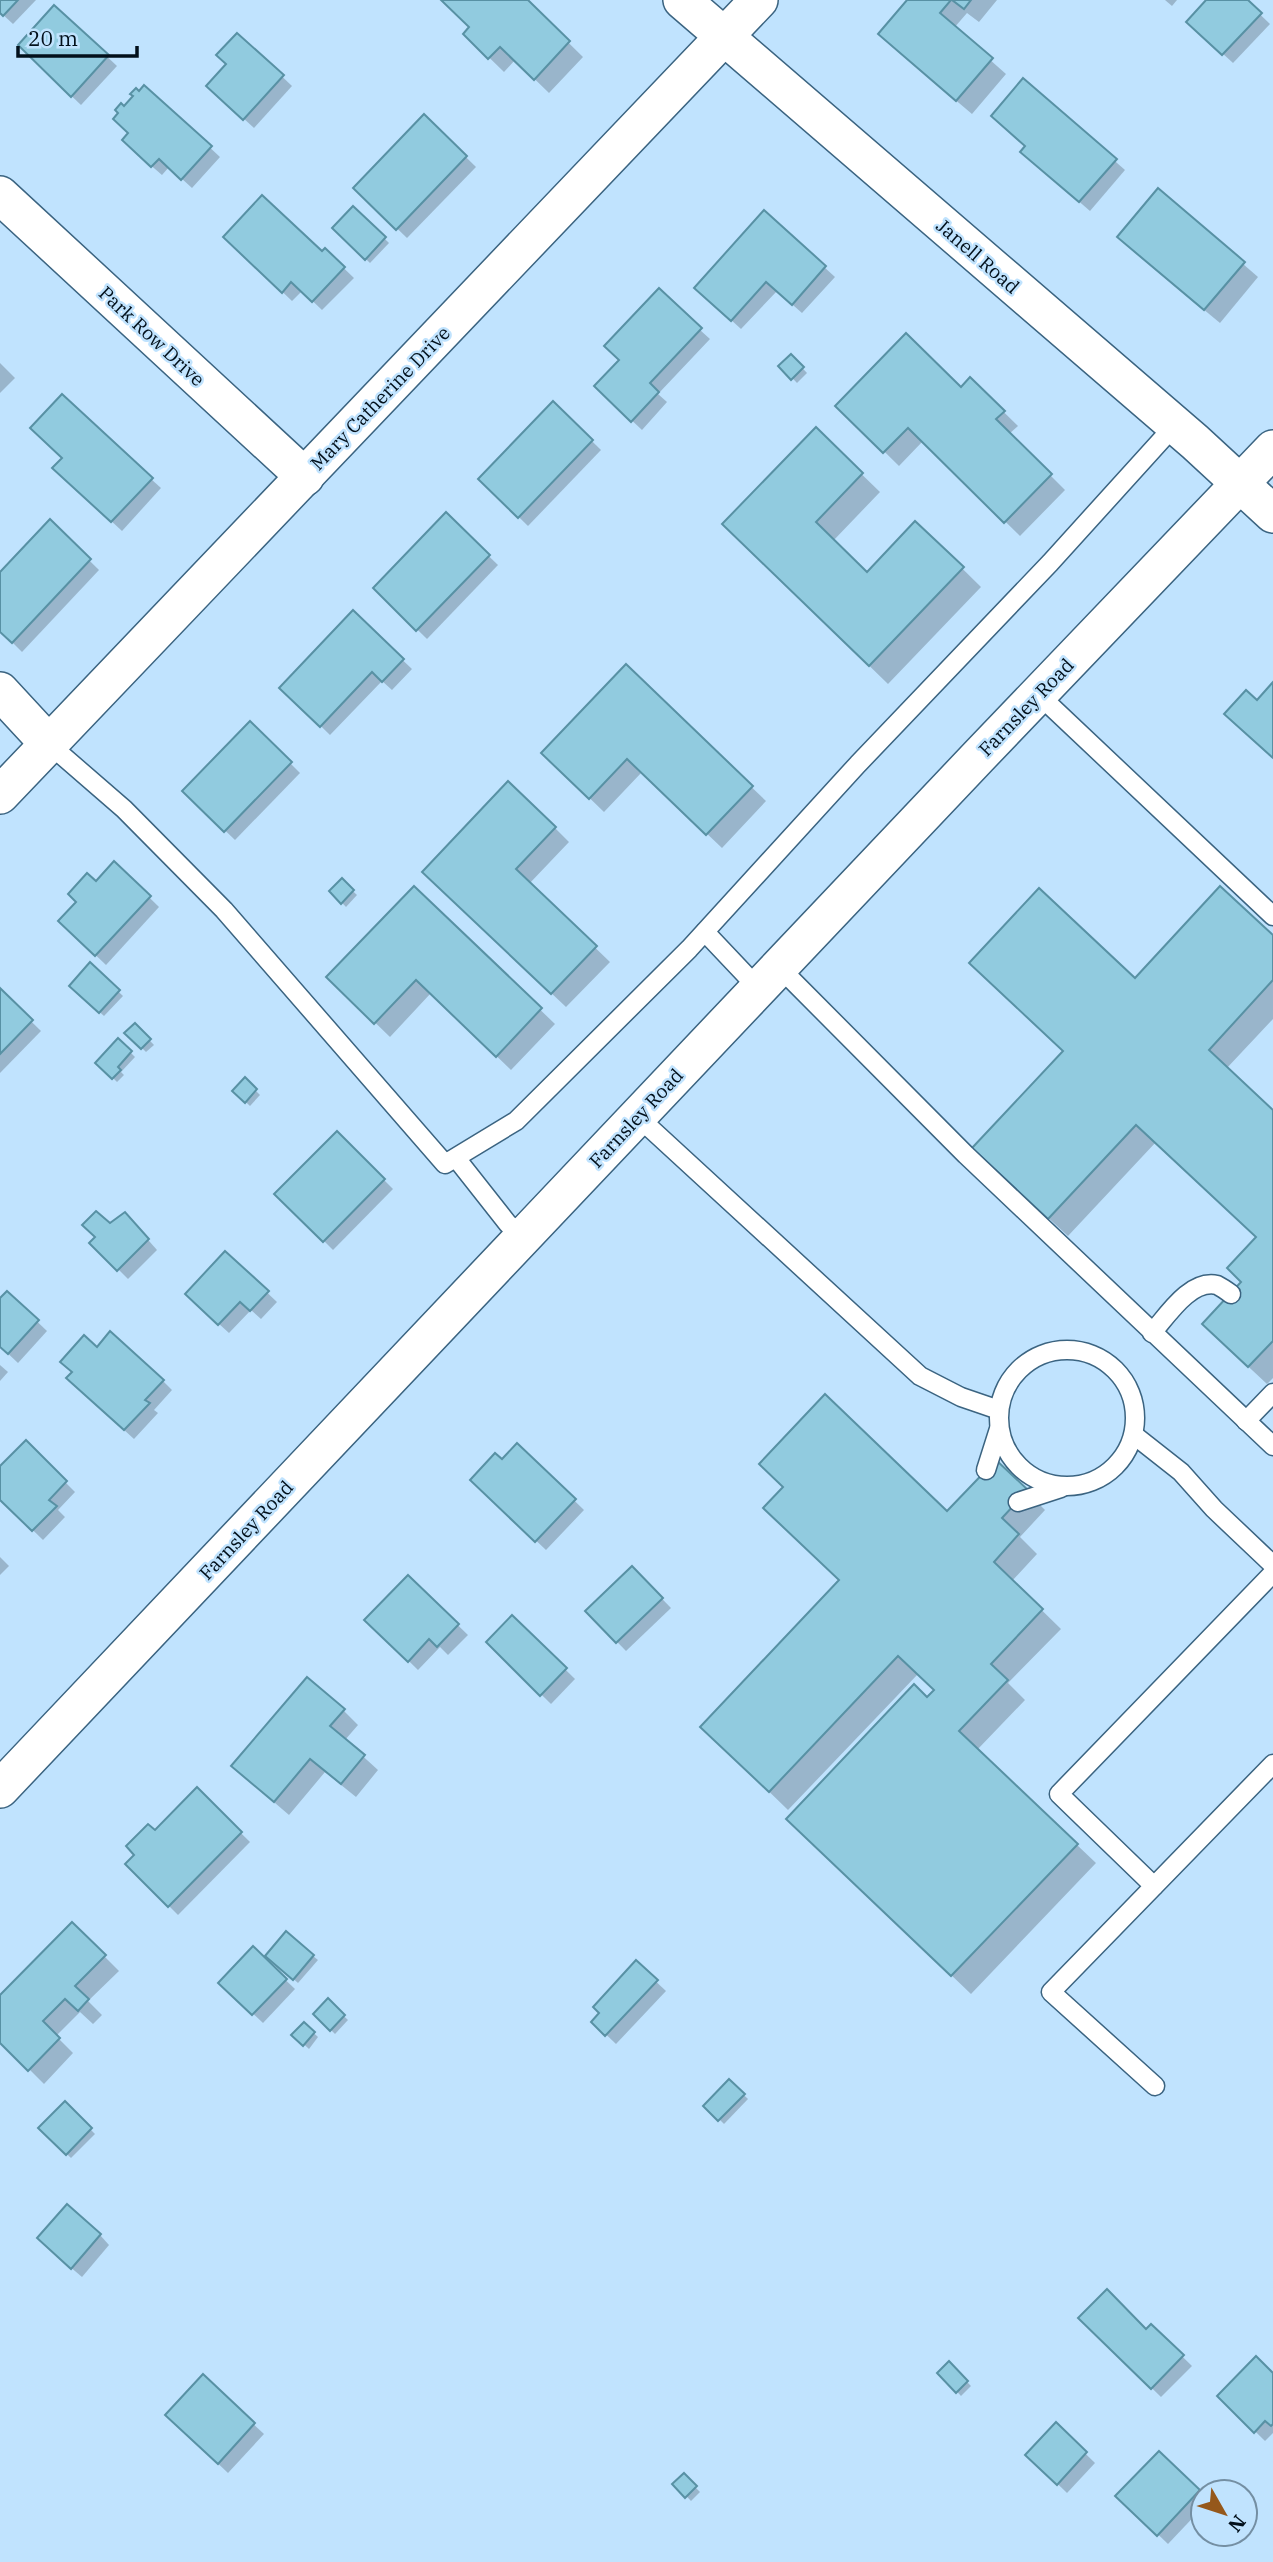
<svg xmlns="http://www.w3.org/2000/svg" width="1273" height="2562" viewBox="0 0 1273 2562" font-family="'IBM Plex Serif',serif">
	<rect width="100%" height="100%" fill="#c0e3fe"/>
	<g fill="#0003">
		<path d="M0 0H36L13 24 0 12Z"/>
		<path d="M443 0H525L583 57 549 93 515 60 504 72 465 34 471 28Z"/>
		<path d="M909 0H997L979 22 967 13 954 28 1006 74 972 114 894 48Z"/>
		<path d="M1165 0H1177L1172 6Z"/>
		<path d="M1209 0H1245L1270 24 1233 63 1198 31Z"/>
		<path d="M54 7 117 66 81 105 42 68Z"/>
		<path d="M238 35 292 86 254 128 218 95Z"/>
		<path d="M1024 81 1125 170 1090 211 1032 161 1027 147Z"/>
		<path d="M145 87 220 157 192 188 169 167 162 175 133 150 124 108Z"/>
		<path d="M424 116 476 167 407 238 355 188Z"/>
		<path d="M1158 190 1258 277 1220 323 1133 251Z"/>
		<path d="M353 208 389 243 370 263 334 228Z"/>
		<path d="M765 213 835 277 802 313 777 291 741 329 706 297Z"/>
		<path d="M225 237 322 254 325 250 354 278 322 310 302 291 292 301Z"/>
		<path d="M700 330 710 339 658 394 667 402 642 430 606 396Z"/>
		<path d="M791 356 807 373 797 383 781 366Z"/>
		<path d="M0 363 15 378 0 393Z"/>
		<path d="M970 379 1018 426 1009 434 1065 490 1020 536 923 441 899 466 838 406 961 389Z"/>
		<path d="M553 403 601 450 528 526 480 479Z"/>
		<path d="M816 430 880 492 833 541 867 574 916 523 981 587 888 684 743 543Z"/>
		<path d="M64 458 151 479 161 488 122 531 64 477Z"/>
		<path d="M446 515 498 565 427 639 375 588Z"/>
		<path d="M50 522 99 570 22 652 0 630V575Z"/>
		<path d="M353 613 412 669 392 690 382 681 330 735 282 688Z"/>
		<path d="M626 667 766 801 722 848 642 772 604 812 543 753Z"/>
		<path d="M250 723 300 773 235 840 184 791Z"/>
		<path d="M555 828 569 842 529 884 610 962 566 1007 438 886Z"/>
		<path d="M115 864 159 907 106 965 60 921Z"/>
		<path d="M342 881 357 895 346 907 331 891Z"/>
		<path d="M414 888 555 1024 511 1070 431 993 390 1037 328 977Z"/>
		<path d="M1273 937V1019L1226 1069 1273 1113V1378L1267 1384 1223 1343 1258 1238 1156 1142 1068 1236 993 1167 1135 980Z"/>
		<path d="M90 965 123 996 104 1016 71 986Z"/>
		<path d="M0 991 41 1031 0 1073Z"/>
		<path d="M135 1025 154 1045 146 1052 127 1033Z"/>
		<path d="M118 1040 135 1057 121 1072 124 1075 117 1082 98 1063Z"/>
		<path d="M245 1080 260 1095 250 1106 234 1091Z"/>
		<path d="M337 1133 393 1189 333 1250 277 1194Z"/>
		<path d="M134 1224 157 1250 128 1279 92 1243 110 1226Z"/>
		<path d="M225 1253 277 1302 261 1319 251 1310 229 1333 196 1303Z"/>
		<path d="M7 1293 47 1331 18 1363 0 1346V1301Z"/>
		<path d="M97 1350 163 1381 172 1390 154 1410 158 1413 134 1439 78 1388Z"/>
		<path d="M0 1365 8 1372 0 1381Z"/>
		<path d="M26 1443 75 1492 58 1510 65 1517 43 1540 0 1498V1469Z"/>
		<path d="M517 1445 584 1510 546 1550 472 1480 502 1462Z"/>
		<path d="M1027 1492 1045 1510 1020 1537 1037 1554 1012 1581 1061 1629 1008 1683 1025 1700 977 1750 1096 1863 971 1994 807 1837 936 1691 918 1674 788 1810 721 1745 947 1513Z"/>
		<path d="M0 1557 9 1566 0 1575Z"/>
		<path d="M632 1568 671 1608 626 1651 587 1611Z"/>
		<path d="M408 1577 468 1635 448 1655 440 1647 418 1670 367 1620Z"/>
		<path d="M512 1617 575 1679 551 1704 488 1642Z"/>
		<path d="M344 1711 358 1725 345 1740 378 1770 356 1797 325 1772 289 1815 248 1780Z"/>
		<path d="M197 1790 250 1842 178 1915 127 1864Z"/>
		<path d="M72 1924 119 1971 88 2001 102 2015 93 2024 80 2012 56 2036 73 2053 44 2084 0 2040V1997Z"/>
		<path d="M253 1949 295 1989 263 2023 230 1992Z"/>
		<path d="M313 1956 318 1960 298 1983 272 1960Z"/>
		<path d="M636 1963 666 1991 616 2044 593 2022Z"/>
		<path d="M328 2001 348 2020 335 2034 315 2014Z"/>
		<path d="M304 2024 318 2037 309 2049 294 2035Z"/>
		<path d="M729 2081 748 2099 724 2124 706 2106Z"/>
		<path d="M65 2104 95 2134 71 2158 40 2128Z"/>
		<path d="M100 2235 109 2245 82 2277 48 2248Z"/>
		<path d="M1080 2318 1146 2331 1151 2326 1192 2366 1161 2397Z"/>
		<path d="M949 2364 971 2386 961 2396 940 2373Z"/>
		<path d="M1273 2375V2433L1265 2441 1219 2396Z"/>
		<path d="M203 2377 264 2434 228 2473 177 2425Z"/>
		<path d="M1056 2425 1095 2463 1067 2493 1028 2455Z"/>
		<path d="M1159 2453 1203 2495V2507L1168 2544 1118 2496Z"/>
		<path d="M684 2476 700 2492 691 2501 675 2484Z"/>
	</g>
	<g fill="#91cbdf" stroke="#5891a4" stroke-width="2">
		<path d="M0 0H18L3 16 0 13Z"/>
		<path d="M441 0H528L570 41 534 80 500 47 488 59 463 34 469 27Z"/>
		<path d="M907 0H951L940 13 993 58 956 101 878 34Z"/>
		<path d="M952 0H971L964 9Z"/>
		<path d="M1206 0H1248L1262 13 1222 55 1186 22Z"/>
		<path d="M54 5 109 55 71 97 18 45Z"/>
		<path d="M237 33 284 75 243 120 206 86 226 64 216 55Z"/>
		<path d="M1023 78 1117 159 1079 202 1020 152 1025 146 991 116Z"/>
		<path d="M144 85 212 146 181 180 159 159 151 167 122 140 128 133 113 119 118 113 115 110 121 103 124 106 133 96 130 94 136 88 139 91Z"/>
		<path d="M424 114 467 156 396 230 353 188Z"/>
		<path d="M1158 188 1245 262 1204 310 1117 237Z"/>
		<path d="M262 195 322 251 325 248 345 267 312 302 291 282 282 293 223 237Z"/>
		<path d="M353 206 386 237 365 260 332 228Z"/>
		<path d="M764 210 826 266 792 305 766 282 731 321 694 288Z"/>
		<path d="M659 288 702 328 650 383 659 392 631 422 594 386 619 360 604 346Z"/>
		<path d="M906 333 961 387 970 377 1005 411 996 419 1052 474 1004 523 908 428 883 453 835 406Z"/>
		<path d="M791 354 804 367 791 380 778 366Z"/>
		<path d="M62 394 153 478 111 522 52 468 62 458 30 428Z"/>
		<path d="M553 401 593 440 518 518 478 479Z"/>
		<path d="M816 427 863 473 816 522 867 572 915 521 964 567 869 666 722 524Z"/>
		<path d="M446 512 490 555 416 631 373 588Z"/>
		<path d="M50 519 91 559 12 643 0 632V572Z"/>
		<path d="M353 610 404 659 382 682 372 672 320 727 279 688Z"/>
		<path d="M626 664 753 786 706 835 627 759 589 799 541 753Z"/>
		<path d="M1273 682V758L1224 714 1246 690 1257 700Z"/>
		<path d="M250 721 292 762 224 832 182 791Z"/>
		<path d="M508 781 556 827 516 869 597 946 551 994 422 872Z"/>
		<path d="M114 861 151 896 95 956 58 921 76 902 68 894 87 873 96 881Z"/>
		<path d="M342 878 354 890 341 904 329 891Z"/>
		<path d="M414 886 542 1008 496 1057 416 980 374 1024 326 977Z"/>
		<path d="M1220 886 1273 935V980L1209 1050 1273 1110V1341L1248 1367 1202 1324 1241 1282 1227 1268 1256 1237 1136 1125 1048 1219 972 1148 1063 1051 969 963 1039 888 1135 978Z"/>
		<path d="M90 962 120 990 99 1013 69 986Z"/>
		<path d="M0 988 33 1020 0 1054Z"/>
		<path d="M135 1023 151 1039 141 1049 124 1033Z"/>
		<path d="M118 1038 132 1051 118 1067 121 1070 112 1079 95 1063Z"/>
		<path d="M245 1077 257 1089 245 1103 232 1091Z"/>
		<path d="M337 1131 385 1179 323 1242 274 1194Z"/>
		<path d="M96 1211 110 1223 125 1212 149 1239 117 1271 89 1243 95 1237 82 1225Z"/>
		<path d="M225 1251 269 1291 250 1311 240 1302 218 1325 185 1294Z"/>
		<path d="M7 1291 39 1320 8 1354 0 1347V1298Z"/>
		<path d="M110 1331 164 1380 145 1400 150 1403 124 1430 66 1378 72 1372 60 1362 84 1335 97 1347Z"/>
		<path d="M825 1394 947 1511 996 1460 1028 1490 1002 1518 1019 1534 994 1562 1043 1609 991 1664 1008 1680 959 1731 1078 1844 951 1976 786 1819 914 1684 927 1697 934 1690 898 1656 769 1792 700 1727 839 1580 763 1508 783 1487 759 1464Z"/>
		<path d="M26 1440 67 1481 49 1500 57 1506 32 1531 0 1500V1466Z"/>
		<path d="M517 1443 576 1499 535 1542 470 1480 495 1453 502 1459Z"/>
		<path d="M632 1566 663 1598 616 1643 585 1611Z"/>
		<path d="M408 1575 459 1624 437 1647 429 1639 408 1662 364 1620Z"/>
		<path d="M512 1615 567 1668 540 1696 486 1642Z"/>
		<path d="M307 1677 345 1709 330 1726 365 1755 341 1784 310 1759 274 1802 231 1766Z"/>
		<path d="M197 1787 242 1832 168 1907 125 1864 134 1855 126 1846 148 1824 155 1830Z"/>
		<path d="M72 1922 106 1955 75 1986 89 1999 78 2011 65 1999 43 2021 60 2038 28 2071 0 2043V1995Z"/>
		<path d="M286 1931 314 1955 293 1980 265 1956Z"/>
		<path d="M253 1946 287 1979 252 2015 218 1983Z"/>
		<path d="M636 1960 658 1980 605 2036 591 2022 599 2013 593 2007Z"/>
		<path d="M328 1998 345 2015 330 2031 313 2014Z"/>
		<path d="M304 2022 315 2032 303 2046 291 2035Z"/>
		<path d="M729 2079 745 2094 718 2121 703 2106Z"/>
		<path d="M65 2101 92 2128 66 2155 38 2128Z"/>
		<path d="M67 2204 101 2234 71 2269 37 2238Z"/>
		<path d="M1107 2289 1146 2329 1151 2324 1184 2355 1151 2389 1078 2318Z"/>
		<path d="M1256 2356 1273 2373V2424L1271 2426 1265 2421 1254 2433 1217 2396Z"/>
		<path d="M949 2361 968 2381 956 2393 937 2373Z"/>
		<path d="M203 2374 255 2423 218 2464 165 2415Z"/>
		<path d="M1056 2422 1087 2452 1057 2485 1025 2455Z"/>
		<path d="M1159 2451 1200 2490 1157 2536 1115 2496Z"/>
		<path d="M684 2473 697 2486 685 2498 672 2484Z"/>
	</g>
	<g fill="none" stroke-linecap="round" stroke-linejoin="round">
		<g stroke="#3b6481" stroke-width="21">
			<g id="lane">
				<path d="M1038 694 1273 916"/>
				<path d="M49 744 124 809 224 910 445 1164 516 1121 689 949 858 764 1050 563 1175 425"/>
				<path d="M705 932 758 988"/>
				<path d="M779 967 966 1155 1273 1446"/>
				<path d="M637 1116 920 1376 961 1397 999 1410"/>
				<path d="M456 1158 508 1224 524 1236"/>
				<path d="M1152 1333C1167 1316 1190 1279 1217 1285 1221 1287 1227 1291 1231 1294"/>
				<circle cx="1067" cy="1418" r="68"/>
				<path d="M1246 1421 1273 1393"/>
				<path d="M1134 1435 1181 1472 1214 1509 1273 1565"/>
				<path d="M986 1470 999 1429"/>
				<path d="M1018 1502 1061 1488"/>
				<path d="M1154 1886 1059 1794 1273 1573"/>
				<path d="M1155 2086 1051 1992 1273 1764"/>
			</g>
		</g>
		<g stroke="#3b6481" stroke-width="40">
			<g id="street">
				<path d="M682 0 1195 442 1273 514"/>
				<path d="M0 195 305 477"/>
				<path d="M0 691 49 744"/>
				<path d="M0 795 759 0"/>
				<path d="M0 1789 978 757 1273 449"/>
			</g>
		</g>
		<use href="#lane" stroke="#fff" stroke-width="18"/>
		<use href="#street" stroke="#fff" stroke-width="37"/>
	</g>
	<g text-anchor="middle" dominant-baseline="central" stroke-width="5" stroke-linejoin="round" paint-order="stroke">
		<g font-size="19" fill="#02101b" stroke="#c0e3fe">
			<text transform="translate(978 256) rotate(41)">Janell Road</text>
			<text transform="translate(152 336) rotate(43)">Park Row Drive</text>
			<text transform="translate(380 398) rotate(-46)">Mary Catherine Drive</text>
			<text transform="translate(1026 707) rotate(-46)">Farnsley Road</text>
			<text transform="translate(636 1118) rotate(-47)">Farnsley Road</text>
			<text transform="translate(246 1530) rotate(-47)">Farnsley Road</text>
		</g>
	</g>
	<g transform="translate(1224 2513) rotate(129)"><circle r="33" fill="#c0e3fe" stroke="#748fa3" stroke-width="2"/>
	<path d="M0-5L12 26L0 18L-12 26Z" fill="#95581b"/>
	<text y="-10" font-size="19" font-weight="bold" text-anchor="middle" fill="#02101b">N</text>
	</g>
	<path d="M18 46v10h119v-10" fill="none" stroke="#02101b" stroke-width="3.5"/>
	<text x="28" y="46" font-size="21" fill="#02101b" stroke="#c0e3fe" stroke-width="5" paint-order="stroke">20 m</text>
</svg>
